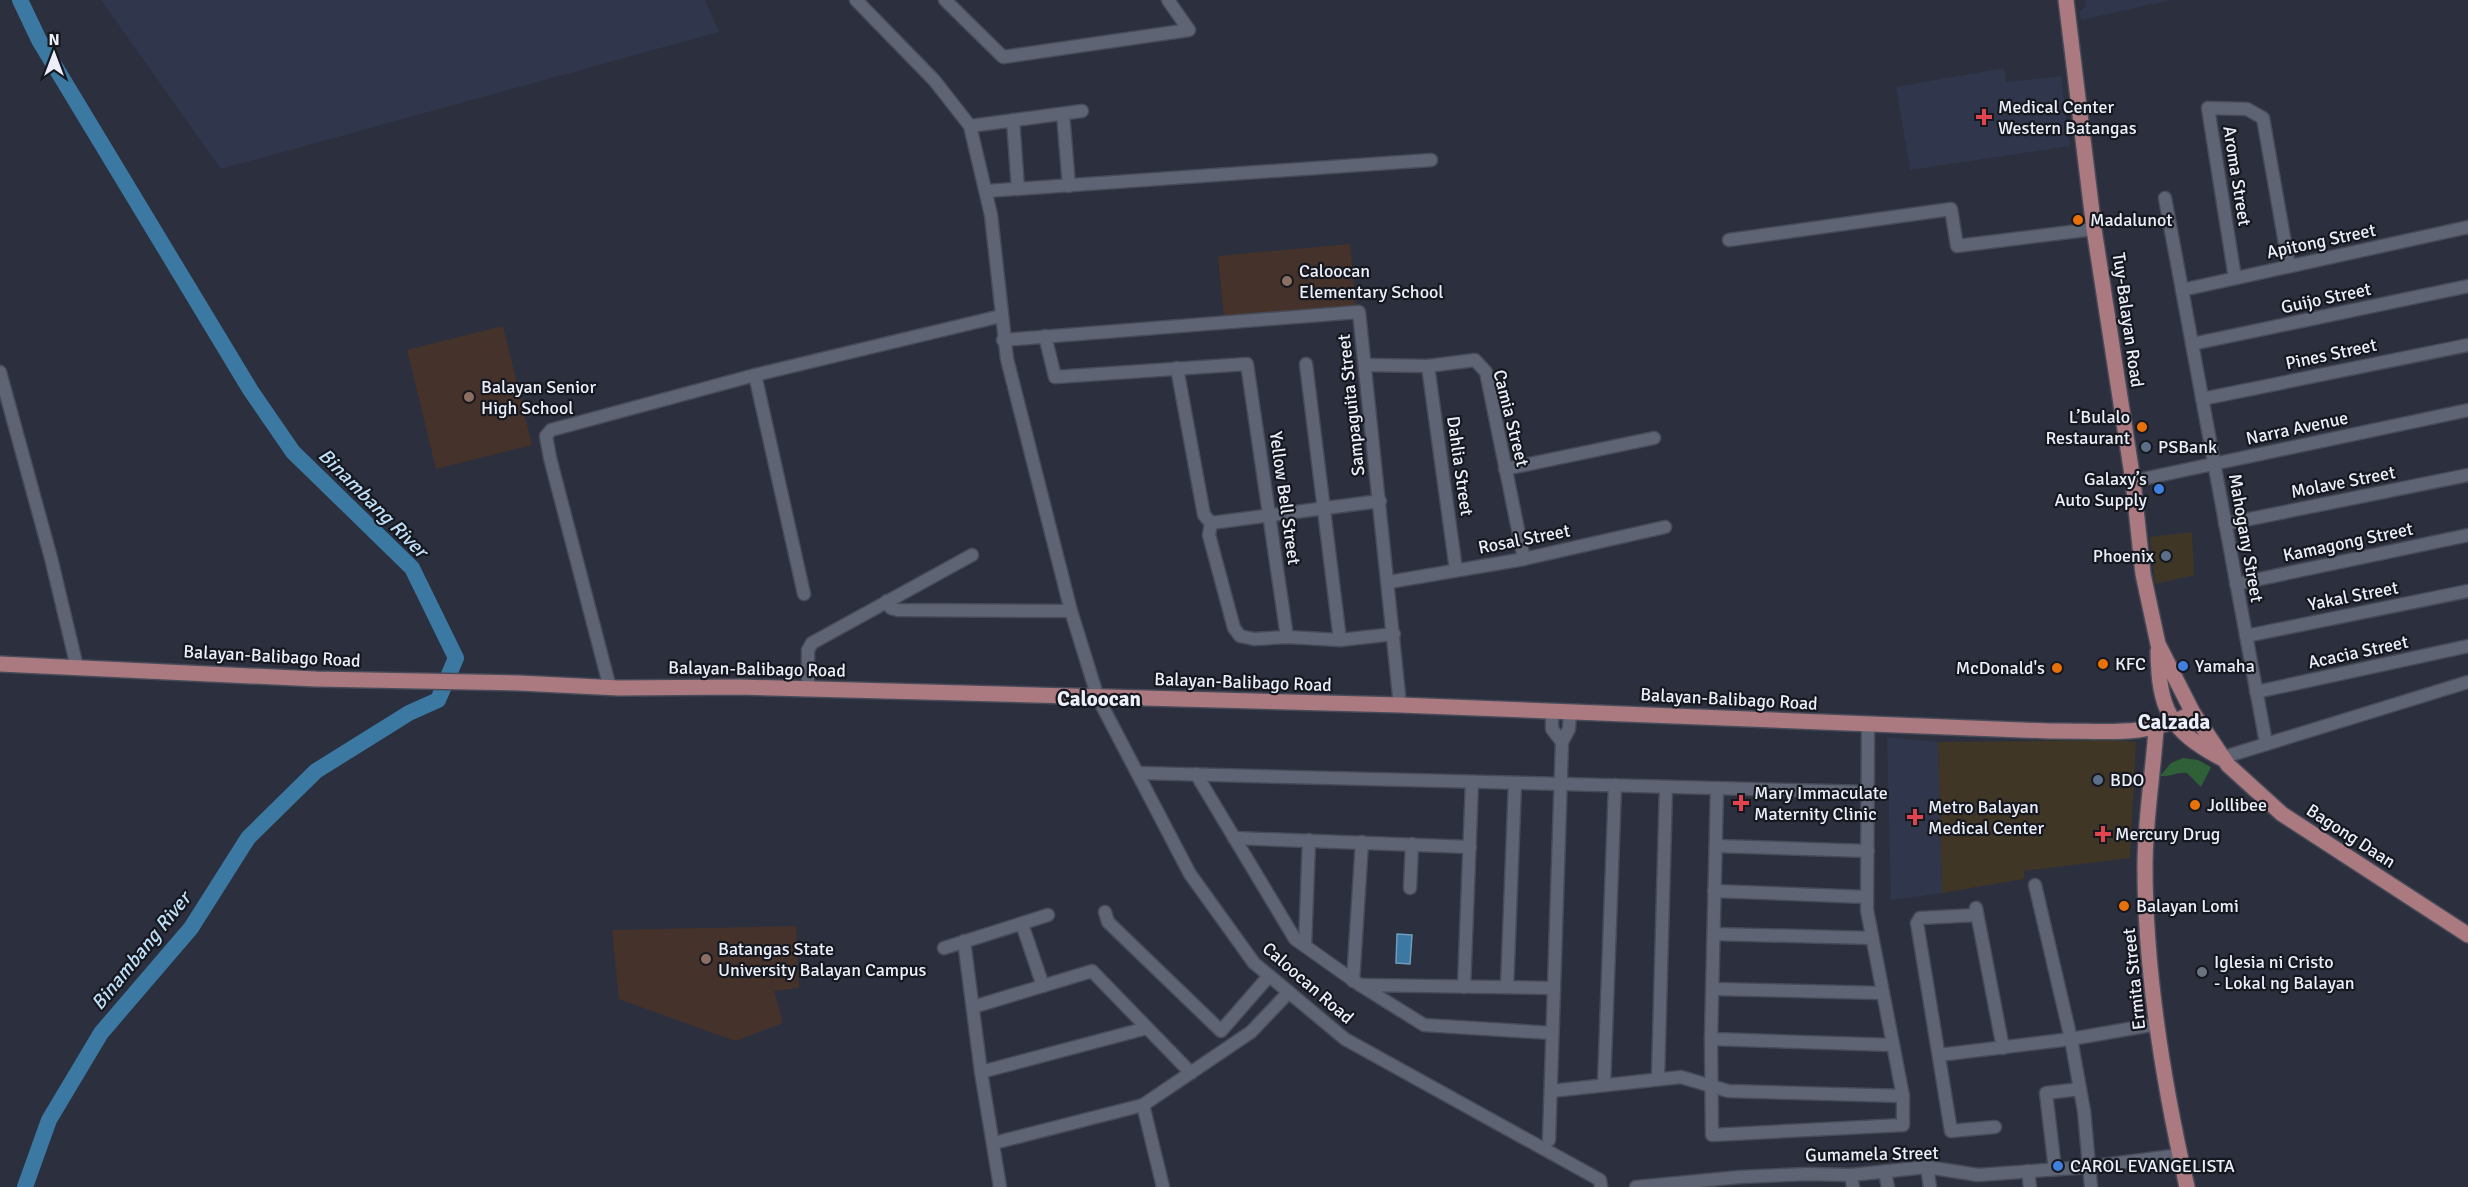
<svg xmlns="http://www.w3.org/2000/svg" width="2468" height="1187" viewBox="0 0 2468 1187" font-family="Signika,sans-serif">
	<rect width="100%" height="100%" fill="#2b2f3e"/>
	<g fill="#403626">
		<path d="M2192 532 2194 575 2155 584 2150 537Z"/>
		<path d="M2115 740 2136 742 2130 858 2024 871V879L1942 893 1938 742Z"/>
	</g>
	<g fill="#30364b">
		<path d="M101 0H705L719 32 221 169Z"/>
		<path d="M2085 0H2171L2081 20 2079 13 2086 6Z"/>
		<path d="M2004 68 2006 82 2061 76 2070 146 1910 170 1896 87Z"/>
		<path d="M1887 737 1938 742 1942 893 1891 900Z"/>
	</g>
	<g fill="#45332b">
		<path d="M1350 244 1356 306 1224 318 1218 256Z"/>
		<path d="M503 326 532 445 436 469 407 350Z"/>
		<path d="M796 926 799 988 774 991 783 1023 735 1041 619 999 612 930Z"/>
	</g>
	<path fill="#2f6037" d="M2183 758 2198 760 2211 767 2201 787 2187 773C2177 772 2171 777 2160 776L2171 763Z"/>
	<path fill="#3b78a2" stroke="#709cbc" stroke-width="1.5" d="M1397 934 1412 935 1410 964 1396 963Z"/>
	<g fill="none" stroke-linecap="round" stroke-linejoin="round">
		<path stroke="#3b78a2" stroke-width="16" d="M20 0 39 40 251 391 293 452 412 568 456 658 438 700 409 713 316 771 248 838 191 928 101 1033 49 1120 25 1187"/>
		<g stroke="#474b58" stroke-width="15">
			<g id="minor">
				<path d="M856 0 934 80 970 126 991 215 1007 359 1071 611 1098 698 1190 874 1254 963 1345 1039 1600 1180 1601 1187"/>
				<path d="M945 0 1003 57 1189 30 1168 0"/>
				<path d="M1063 114 1069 186"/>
				<path d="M1013 120 1018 189"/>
				<path d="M970 126 1082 111"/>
				<path d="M986 191 1431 160"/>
				<path d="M2165 198 2266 743"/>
				<path d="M1729 240 1951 209 1957 246 2094 229"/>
				<path d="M2235 278 2208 108 2247 109 2263 118 2289 266"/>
				<path d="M2182 290 2468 227"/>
				<path d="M1045 336 1055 377 1247 364 1287 637"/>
				<path d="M1003 340 1359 312 1400 705"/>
				<path d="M2192 344 2468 286"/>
				<path d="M1306 364 1340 640"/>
				<path d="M1365 365 1428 366 1475 360 1486 372 1524 559"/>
				<path d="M1428 366 1456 570"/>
				<path d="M1177 368 1204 515 1211 523 1209 535 1234 628 1240 636 1254 639 1287 637 1340 640 1394 634"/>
				<path d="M0 372 51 558 77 667"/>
				<path d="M755 375 804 594"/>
				<path d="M2202 399 2468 345"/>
				<path d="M1505 469 1654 438"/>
				<path d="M2133 481 2468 410"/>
				<path d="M1211 523 1380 501"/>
				<path d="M2225 524 2468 475"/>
				<path d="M1389 582 1524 559 1665 527"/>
				<path d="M2236 584 2468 535"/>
				<path d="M887 601 891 608 898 610 1071 611"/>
				<path d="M2246 636 2468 591"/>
				<path d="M610 688 550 458 546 436 551 430 755 375 1001 316"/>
				<path d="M808 689V650L812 643 972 555"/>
				<path d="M2256 692 2468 646"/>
				<path d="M1552 711V729L1562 742"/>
				<path d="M2221 758 2468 682"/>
				<path d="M1140 773 1868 792"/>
				<path d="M1196 774 1295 939 1360 985 1424 1025 1552 1033"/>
				<path d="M1717 788 1711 1039 1712 1135 1903 1125V1096L1867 910 1868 725"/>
				<path d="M1234 838 1470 847"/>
				<path d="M1716 846 1868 851"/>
				<path d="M2035 885 2071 1039 2084 1111 2091 1187"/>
				<path d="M1410 888 1412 844"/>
				<path d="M1714 891 1867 897"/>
				<path d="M1976 908 2003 1048"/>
				<path d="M1105 912 1108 922 1221 1031 1269 976"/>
				<path d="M1977 915 1920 918 1917 923 1951 1131 1995 1127"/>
				<path d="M1022 924 1043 986"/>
				<path d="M1714 934 1872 938"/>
				<path d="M964 941 981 1072 1000 1187"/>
				<path d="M1305 946 1309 840"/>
				<path d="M944 948 1048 915"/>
				<path d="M1353 981 1362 842"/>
				<path d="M1360 985 1554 988"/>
				<path d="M1464 987 1472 782"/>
				<path d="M1507 987 1515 783"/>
				<path d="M1713 989 1883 993"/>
				<path d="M973 1007 1092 971 1191 1073"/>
				<path d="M1711 1039 1893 1045"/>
				<path d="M1939 1055 2071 1039 2157 1024"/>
				<path d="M981 1072 1147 1028"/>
				<path d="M1658 1078 1666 787"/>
				<path d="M1604 1085 1615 785"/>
				<path d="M1551 1091 1681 1077 1728 1091 1903 1096"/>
				<path d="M1143 1105 1163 1187"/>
				<path d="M1549 1140 1562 742 1569 729 1570 711"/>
				<path d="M994 1143 1143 1105 1251 1032 1289 992"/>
				<path d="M1927 1167 1930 1187"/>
				<path d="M2055 1169 2046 1093 2080 1089"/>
				<path d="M2028 1171 2030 1187"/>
				<path d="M1885 1173 1888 1187"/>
				<path d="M1851 1175 1853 1187"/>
				<path d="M1636 1187 1740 1177 1807 1174 1851 1175 1927 1167 1978 1175 2088 1167 2180 1155"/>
			</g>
		</g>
		<g stroke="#474b58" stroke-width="18">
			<g id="major">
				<path d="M2066 0 2094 229 2133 481 2143 574 2158 644 2193 713 2228 765 2282 814 2468 935"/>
				<path d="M2158 651C2159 709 2169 730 2221 758"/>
				<path d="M0 664 316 679 519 683 619 688 739 687 1400 705 2049 731C2104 730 2142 739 2193 713"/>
				<path d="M2156 729C2153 774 2145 820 2145 866 2145 974 2163 1082 2187 1187"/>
			</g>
		</g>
		<use href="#minor" stroke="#5f6475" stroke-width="12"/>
		<use href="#major" stroke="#ab7980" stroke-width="15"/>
	</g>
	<g fill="#e0444e" stroke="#16181f" stroke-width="2">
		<path d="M1981 108h6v6h6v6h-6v6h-6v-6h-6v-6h6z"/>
		<path d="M1738 794h6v6h6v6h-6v6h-6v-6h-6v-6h6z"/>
		<path d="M1912 808h6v6h6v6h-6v6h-6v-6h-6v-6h6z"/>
		<path d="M2100 825h6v6h6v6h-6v6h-6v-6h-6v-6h6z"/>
	</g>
	<g fill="#e8710a" stroke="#16181f" stroke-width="2">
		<circle cx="2078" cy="220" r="6"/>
		<circle cx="2142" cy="427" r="6"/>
		<circle cx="2103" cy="664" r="6"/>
		<circle cx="2057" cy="668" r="6"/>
		<circle cx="2195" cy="805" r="6"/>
		<circle cx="2124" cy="906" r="6"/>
	</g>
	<g fill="#8d6e63" stroke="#16181f" stroke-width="2">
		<circle cx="1287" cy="281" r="6"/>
		<circle cx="469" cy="397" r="6"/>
		<circle cx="706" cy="959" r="6"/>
	</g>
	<g fill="#5c6f8a" stroke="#16181f" stroke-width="2">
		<circle cx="2146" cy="447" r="6"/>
		<circle cx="2166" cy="556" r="6"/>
		<circle cx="2098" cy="780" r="6"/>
	</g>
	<g fill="#3f7fe0" stroke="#16181f" stroke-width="2">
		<circle cx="2159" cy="489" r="6"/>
		<circle cx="2183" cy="666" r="6"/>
		<circle cx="2058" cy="1166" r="6"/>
	</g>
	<circle fill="#6b7280" stroke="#16181f" stroke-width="2" cx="2202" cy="972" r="6"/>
	<g text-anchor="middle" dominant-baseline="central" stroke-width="4.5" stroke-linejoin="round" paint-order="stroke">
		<g font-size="18" fill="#eceffa" stroke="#16181f" text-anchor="start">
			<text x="1998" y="107">Medical Center<tspan x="1998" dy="21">Western Batangas</tspan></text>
			<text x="2090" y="220">Madalunot</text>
			<text x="1299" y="271">Caloocan<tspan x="1299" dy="21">Elementary School</tspan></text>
			<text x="481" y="387">Balayan Senior<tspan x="481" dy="21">High School</tspan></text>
			<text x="2130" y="417" text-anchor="end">L’Bulalo<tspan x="2130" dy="21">Restaurant</tspan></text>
			<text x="2158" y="447">PSBank</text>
			<text x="2147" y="479" text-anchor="end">Galaxy’s<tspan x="2147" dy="21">Auto Supply</tspan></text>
			<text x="2154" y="556" text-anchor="end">Phoenix</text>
			<text x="2115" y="664">KFC</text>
			<text x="2195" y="666">Yamaha</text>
			<text x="2045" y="668" text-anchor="end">McDonald's</text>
			<text x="2110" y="780">BDO</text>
			<text x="1754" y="793">Mary Immaculate<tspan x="1754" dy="21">Maternity Clinic</tspan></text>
			<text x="2207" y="805">Jollibee</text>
			<text x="1928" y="807">Metro Balayan<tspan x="1928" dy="21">Medical Center</tspan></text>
			<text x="2115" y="834">Mercury Drug</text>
			<text x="2136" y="906">Balayan Lomi</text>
			<text x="718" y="949">Batangas State<tspan x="718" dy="21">University Balayan Campus</tspan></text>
			<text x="2214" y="962">Iglesia ni Cristo<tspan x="2214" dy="21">- Lokal ng Balayan</tspan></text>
			<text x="2070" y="1166">CAROL EVANGELISTA</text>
		</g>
		<g font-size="18" fill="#eceffa" stroke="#16181f">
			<text transform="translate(2237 176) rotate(81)">Aroma Street</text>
			<text transform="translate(2321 241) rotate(-12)">Apitong Street</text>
			<text transform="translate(2326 298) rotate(-12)">Guijo Street</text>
			<text transform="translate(2128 320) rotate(82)">Tuy-Balayan Road</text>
			<text transform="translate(2331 354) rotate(-12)">Pines Street</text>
			<text transform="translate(1351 405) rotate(-96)">Sampaguita Street</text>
			<text transform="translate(1511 418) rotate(76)">Camia Street</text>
			<text transform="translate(2297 428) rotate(-12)">Narra Avenue</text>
			<text transform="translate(1460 466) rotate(82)">Dahlia Street</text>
			<text transform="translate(2343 482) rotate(-11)">Molave Street</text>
			<text transform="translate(1285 498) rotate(82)">Yellow Bell Street</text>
			<text transform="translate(2246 538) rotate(80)">Mahogany Street</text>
			<text transform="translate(1524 539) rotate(-11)">Rosal Street</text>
			<text transform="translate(2348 542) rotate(-12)">Kamagong Street</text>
			<text transform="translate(2353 596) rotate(-11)">Yakal Street</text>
			<text transform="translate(2358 652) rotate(-12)">Acacia Street</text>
			<text transform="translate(272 656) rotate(3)">Balayan-Balibago Road</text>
			<text transform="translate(757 669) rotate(1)">Balayan-Balibago Road</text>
			<text transform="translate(1243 682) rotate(2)">Balayan-Balibago Road</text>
			<text transform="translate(1729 699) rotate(3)">Balayan-Balibago Road</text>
			<text transform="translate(2351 836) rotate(33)">Bagong Daan</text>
			<text transform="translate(2134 979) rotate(-96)">Ermita Street</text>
			<text transform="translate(1308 983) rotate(41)">Caloocan Road</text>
			<text transform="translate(1872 1154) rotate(-1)">Gumamela Street</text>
		</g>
		<g font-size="20" font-style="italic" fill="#bfdff8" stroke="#16181f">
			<text transform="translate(373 503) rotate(45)">Binambang River</text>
			<text transform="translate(141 951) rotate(-51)">Binambang River</text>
		</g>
		<g font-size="21" font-weight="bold" fill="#eceffa" stroke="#16181f">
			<text x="1099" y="699">Caloocan</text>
			<text x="2174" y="722">Calzada</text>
		</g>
	</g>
	<g transform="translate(54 54)" stroke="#16181f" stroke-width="4.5" paint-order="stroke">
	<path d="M0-4.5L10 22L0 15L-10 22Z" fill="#eceffa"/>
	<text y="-9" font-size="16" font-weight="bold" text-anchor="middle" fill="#eceffa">N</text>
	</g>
</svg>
